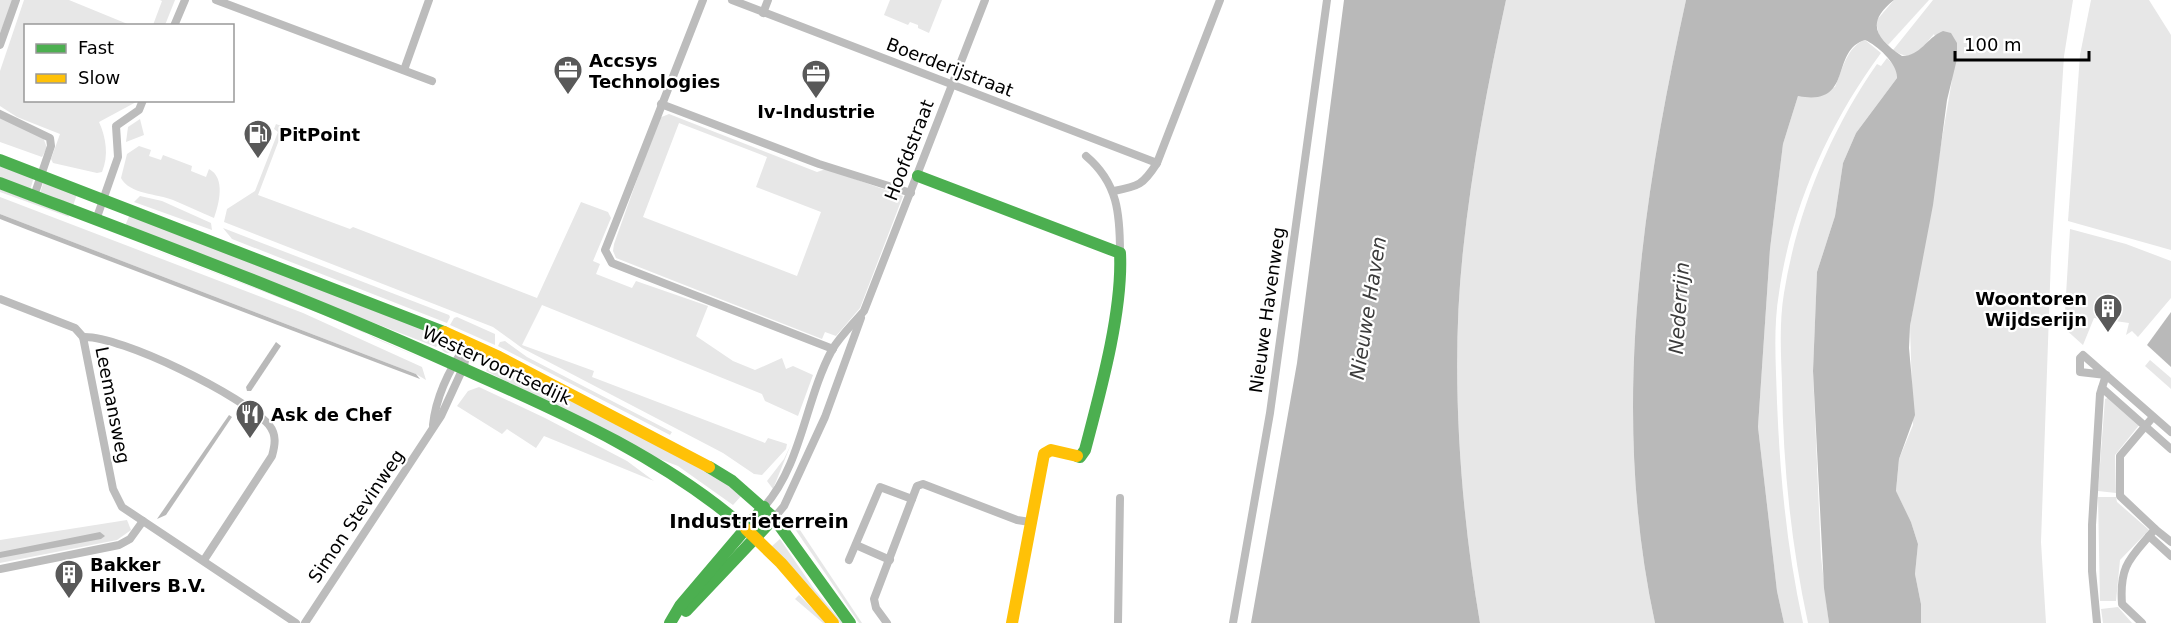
<svg xmlns="http://www.w3.org/2000/svg" width="2171" height="623" viewBox="0 0 2171 623" font-family="'DejaVu Sans',sans-serif">
	<rect width="100%" height="100%" fill="#fff"/>
	<g fill="#e7e7e7" fill-rule="evenodd">
		<path d="M0 0H13L0 33Z"/>
		<path d="M24 0H69L130 25 26 26V100L138 101 99 122C106 137 109 156 102 172L97 173 53 163 51 159 60 134 17 117 0 106V71Z"/>
		<path d="M160 0H175L165 25H153L162 1Z"/>
		<path d="M890 0H942L929 33 918 28V25L910 22 908 25 884 15Z"/>
		<path d="M1506 0H1686C1641 204 1610 416 1655 623H1480C1460 505 1450 370 1463 251 1472 166 1488 83 1506 0Z"/>
		<path d="M1894 0H1929L1888 45 1879 36 1876 21Z"/>
		<path d="M1933 0H2073L2064 56 2051 257 2041 542 2046 623H1921V604L1915 574 1918 544 1911 522 1896 492 1899 459 1913 425 1910 326 1952 80 1934 34C1921 49 1913 64 1893 50Z"/>
		<path d="M2091 0H2149L2171 35V250L2068 221 2080 55Z"/>
		<path d="M1865 40 1881 53C1830 122 1791 207 1779 293 1773 328 1776 366 1777 402 1780 477 1787 550 1803 623H1784L1777 591 1758 427 1770 249 1783 144 1798 96 1804 97 1835 87C1842 71 1847 46 1865 40Z"/>
		<path d="M1887 58 1898 70 1897 78 1856 133 1843 163 1835 216 1817 272 1813 371 1821 557 1829 623H1808C1791 544 1783 465 1782 384 1781 354 1779 323 1784 293 1797 212 1830 131 1877 64L1881 66Z"/>
		<path d="M669 114 817 172 826 169 903 196 860 308 836 336 825 332 822 339 616 258 613 251 614 244 659 118ZM679 123 767 157 756 187 821 212 797 276 643 217Z"/>
		<path d="M0 118 43 137 47 148 42 157 0 142Z"/>
		<path d="M140 119 144 135 126 142 128 127Z"/>
		<path d="M276 124 284 127 258 195 350 229 353 227 537 298 581 202 608 212 611 218 593 261 600 264 596 274 632 288 636 281 708 306 696 336 733 361 755 370 782 358 786 369 793 366 813 375 798 416 765 401 762 394 542 305 522 345 594 371 592 377 765 443 768 438 787 444 786 449 762 475 754 474 723 453 522 348 493 327 224 222 227 209 255 191 278 132 274 129Z"/>
		<path d="M139 146 151 150 149 156 161 160 163 155 192 166 191 171 206 177 209 169C226 178 219 204 214 218 200 212 187 206 173 200 158 194 129 194 121 178L127 154Z"/>
		<path d="M0 166 34 177 30 190 0 178Z"/>
		<path d="M44 181 77 194 73 206 40 193Z"/>
		<path d="M0 189 68 215 69 217 0 192Z"/>
		<path d="M140 196 162 201 211 223 212 230 134 202Z"/>
		<path d="M0 197 303 313 422 367 426 380 416 374 0 214Z"/>
		<path d="M130 214 442 336 436 347 125 226Z"/>
		<path d="M223 228 449 315 450 317 447 323 232 239Z"/>
		<path d="M2070 229 2126 244 2171 261V298L2138 337 2132 331 2126 335 2129 323 2094 318 2083 345 2064 328Z"/>
		<path d="M121 237 348 323 374 338 430 362 324 315Z"/>
		<path d="M457 317 495 334V345L450 325 454 318Z"/>
		<circle cx="448" cy="346" r="7"/>
		<path d="M505 341 527 357 672 432 670 435 498 346 500 342Z"/>
		<path d="M2150 360 2171 378V389L2145 366Z"/>
		<path d="M490 363 540 388 569 397 704 468 743 494 733 505 678 466 657 458 486 371Z"/>
		<path d="M479 387 545 418 627 461 654 481 544 436 536 448 507 429 502 434 457 406 468 391Z"/>
		<path d="M2110 397 2140 424 2115 455 2116 493 2098 491 2105 399Z"/>
		<path d="M791 444 773 489 767 481 784 459Z"/>
		<path d="M2098 497H2116L2117 502 2149 530 2120 560 2116 601H2100Z"/>
		<path d="M127 520 131 530 117 540 0 563V540Z"/>
		<path d="M795 525 798 527 862 623H859L793 526Z"/>
		<path d="M780 539 814 589 843 623H840L771 547Z"/>
		<path d="M799 595 827 623H823L795 599Z"/>
		<path d="M2118 607 2132 623H2103L2101 609Z"/>
	</g>
	<g fill="#b9b9b9">
		<path d="M1344 0H1506C1488 83 1472 166 1463 251 1450 370 1460 505 1480 623H1251L1297 363Z"/>
		<path d="M1686 0H1894C1865 23 1876 38 1902 56 1921 56 1926 38 1943 31L1951 33 1957 43V59L1947 100 1933 205 1910 326 1909 348 1915 415 1899 459 1896 491 1911 522 1918 544 1915 574 1921 604V623H1829L1824 588 1813 371 1817 272 1835 216 1843 163 1856 133 1897 78C1898 64 1877 45 1865 40 1829 51 1855 107 1798 96L1783 144 1770 249 1758 427 1777 591 1784 623H1655C1610 416 1641 204 1686 0Z"/>
		<path d="M0 214 416 374 420 379 28 230 0 219Z"/>
		<path d="M2171 312V367L2147 345Z"/>
		<path d="M276 342 281 346 251 391H247L246 387Z"/>
		<path d="M229 415 232 417 166 515 157 519Z"/>
		<path d="M100 532 105 536 101 539 0 558V552Z"/>
	</g>
	<g fill="none" stroke-linecap="round" stroke-linejoin="round">
		<g stroke="#bcbcbc" stroke-width="8">
			<path d="M216 0 432 81"/>
			<path d="M703 0 605 250 612 263 833 349"/>
			<path d="M732 0 1157 163"/>
			<path d="M763 13 768 0"/>
			<path d="M174 26 185 0"/>
			<path d="M0 45 16 0"/>
			<path d="M404 70 429 0"/>
			<path d="M661 104 819 164 911 193"/>
			<path d="M0 114 50 138 51 146 34 196"/>
			<path d="M1086 156C1118 183 1120 214 1120 253"/>
			<path d="M1114 191C1139 186 1143 185 1157 163L1220 0"/>
			<path d="M96 220 118 157 116 126 139 110 143 100"/>
			<path d="M0 299 75 328 83 337 113 489 122 507 296 623"/>
			<path d="M83 337C120 335 244 396 269 425 277 435 275 445 272 456L204 560"/>
			<path d="M2106 375 2080 372V358L2083 355 2171 432"/>
			<path d="M2102 388 2171 449"/>
			<path d="M433 425C436 396 450 368 467 344"/>
			<path d="M764 507C802 464 805 400 832 350 840 336 854 323 864 311L985 0"/>
			<path d="M774 518 784 506 825 417 861 318"/>
			<path d="M2155 529 2171 542"/>
			<path d="M2149 536 2171 556"/>
			<path d="M856 545 890 560"/>
			<path d="M849 560 880 487 912 499"/>
			<path d="M0 569 119 545 130 539 143 521"/>
			<path d="M305 623 441 416 464 366 468 343"/>
			<path d="M887 623 876 608 874 599 917 486 923 484 1017 520 1030 522"/>
			<path d="M1118 623 1120 498"/>
			<path d="M1233 623 1270 413 1327 0"/>
			<path d="M2097 623 2092 571V525L2100 394 2106 375"/>
			<path d="M2142 623 2122 604C2119 563 2132 557 2155 529L2120 496V456L2153 417"/>
		</g>
		<g stroke="#4caf50" stroke-width="12">
			<path d="M0 160 444 332"/>
			<path d="M918 176 1120 253C1123 311 1100 393 1085 450L1080 457 1077 456"/>
			<path d="M0 183C160 244 320 303 475 374 570 416 667 460 746 529"/>
			<path d="M709 467 732 481 774 518 850 623"/>
			<path d="M686 611 774 518"/>
			<path d="M670 623 680 606 764 507"/>
		</g>
		<g stroke="#ffc107" stroke-width="12">
			<path d="M444 332 499 357 709 467"/>
			<path d="M746 529 781 563 833 623"/>
			<path d="M1012 623 1044 454 1051 450 1077 456"/>
		</g>
	</g>
	<defs>
		<g id="office-pin" transform="scale(1.5)"><path d="M0 17L-7.5 6A9.5 9.5 0 1 1 7.5 6Z" fill="#595959" stroke="#fff"/><path d="M-6-3h4V-5.5h4V-3h4V5H-6ZM-1-4.5V-3h2v-1.5ZM-6 0V1H6V0Z" fill="#fff"/></g>
		<g id="fuel-pin" transform="scale(1.5)"><path d="M0 17L-7.5 6A9.5 9.5 0 1 1 7.5 6Z" fill="#595959" stroke="#fff"/><path d="M-5.5-6h7V0h2V4h1.3V-2.5L3-4.5l.8-.8L6-3V5H2.5V1h-1V6h-7ZM-4.2-4.7v3.2H.2V-4.7Z" fill="#fff"/></g>
		<g id="building-pin" transform="scale(1.5)"><path d="M0 17L-7.5 6A9.5 9.5 0 1 1 7.5 6Z" fill="#595959" stroke="#fff"/><path d="M-4-6H4V6H1V3H-1V6H-4ZM-2.5-4.3h1.7v1.8h-1.7ZM.8-4.3h1.7v1.8H.8ZM-2.5-1h1.7V.8h-1.7ZM.8-1h1.7V.8H.8Z" fill="#fff"/></g>
		<g id="restaurant-pin" transform="scale(1.5)"><path d="M0 17L-7.5 6A9.5 9.5 0 1 1 7.5 6Z" fill="#595959" stroke="#fff"/><path d="M-5-6h1v4h1v-4h1v4h1v-4h1v5L-1.5 .5V6h-2V.5L-5-1ZM5-6V6H3V1.5H1.5Q1.5-4 5-6Z" fill="#fff"/></g>
	</defs>
	<g fill-rule="evenodd">
		<use href="#office-pin" x="568" y="70"/>
		<use href="#office-pin" x="816" y="74"/>
		<use href="#fuel-pin" x="258" y="134"/>
		<use href="#building-pin" x="2108" y="308"/>
		<use href="#restaurant-pin" x="250" y="414"/>
		<use href="#building-pin" x="69" y="574"/>
	</g>
	<g text-anchor="middle" dominant-baseline="central" stroke-width="4.5" stroke-linejoin="round" paint-order="stroke">
		<g font-size="18" font-weight="bold" fill="#000" stroke="#fff" text-anchor="start">
			<text x="589" y="60">Accsys<tspan x="589" dy="21">Technologies</tspan></text>
			<text x="816" y="111" text-anchor="middle">Iv-Industrie</text>
			<text x="279" y="134">PitPoint</text>
			<text x="2087" y="298" text-anchor="end">Woontoren<tspan x="2087" dy="21">Wijdserijn</tspan></text>
			<text x="271" y="414">Ask de Chef</text>
			<text x="90" y="564">Bakker<tspan x="90" dy="21">Hilvers B.V.</tspan></text>
		</g>
		<g font-size="18" fill="#000" stroke="#fff">
			<text transform="translate(950 67) rotate(21)">Boerderijstraat</text>
			<text transform="translate(909 150) rotate(-69)">Hoofdstraat</text>
			<text transform="translate(1267 310) rotate(-82)">Nieuwe Havenweg</text>
			<text transform="translate(497 365) rotate(25)">Westervoortsedijk</text>
			<text transform="translate(113 405) rotate(79)">Leemansweg</text>
			<text transform="translate(356 516) rotate(-56)">Simon Stevinweg</text>
		</g>
		<g font-size="20" font-style="italic" fill="#3c3c3c" stroke="#fff">
			<text transform="translate(1368 308) rotate(-81)">Nieuwe Haven</text>
			<text transform="translate(1679 308) rotate(-86)">Nederrijn</text>
		</g>
		<g font-size="20" font-weight="bold" fill="#000" stroke="#fff">
			<text x="759" y="521">Industrieterrein</text>
		</g>
	</g>
	<rect x="24" y="24" width="210" height="78" fill="#ffffff" stroke="#999999" stroke-width="1.5"/>
	<rect x="36" y="44" width="30" height="9" fill="#4caf50" stroke="#999999" stroke-width="1.5"/>
	<text x="78" y="54" font-size="18" fill="#000000">Fast</text>
	<rect x="36" y="74" width="30" height="9" fill="#ffc107" stroke="#999999" stroke-width="1.5"/>
	<text x="78" y="84" font-size="18" fill="#000000">Slow</text>
	<path d="M1955 51v9h134v-9" fill="none" stroke="#000000" stroke-width="3"/>
	<text x="1964" y="51" font-size="18" fill="#000000" stroke="#ffffff" stroke-width="4.5" paint-order="stroke">100 m</text>
</svg>
